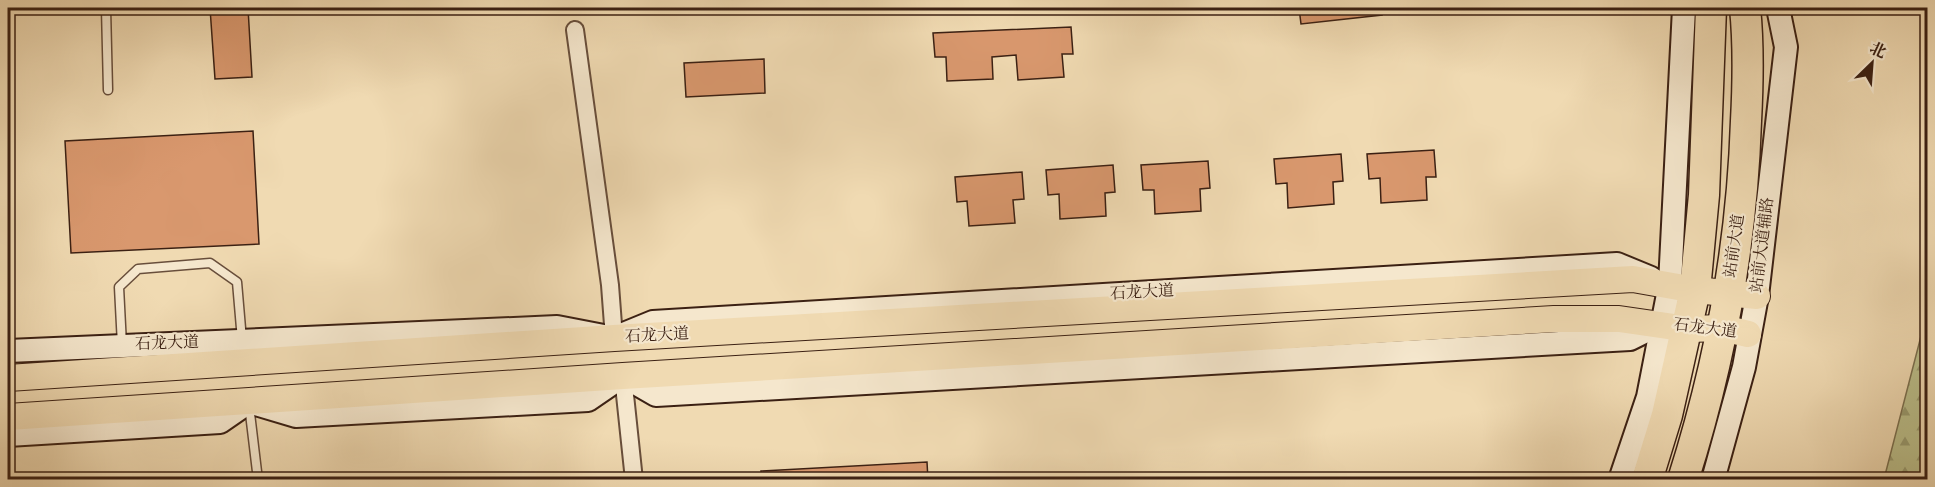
<svg xmlns="http://www.w3.org/2000/svg" width="1935" height="487" viewBox="0 0 1935 487" font-family="Vollkorn,'Noto Serif SC',serif">
	<defs>
		<pattern id="forest-firs" width="22" height="20" patternUnits="userSpaceOnUse" patternTransform="scale(1.5)"><rect width="22" height="20" fill="#bbbf8b"/><path d="M5 1l3.5 6h-7zM16 11l3.5 6h-7z" fill="#999b70"/></pattern>
	</defs>
	<rect width="100%" height="100%" fill="#f0dab2"/>
	<filter id="stains"><feTurbulence type="fractalNoise" baseFrequency=".00333" numOctaves="4"/><feColorMatrix values="0 0 0 0 .2 0 0 0 0 .09 0 0 0 0 .02 0 0 0 .5 -.17"/></filter>
	<radialGradient id="worn" r=".72"><stop offset=".6" stop-color="#630" stop-opacity="0"/><stop offset="1" stop-color="#630" stop-opacity=".3"/></radialGradient>
	<path fill="url(#forest-firs)" stroke="#7b704f" stroke-width="1.5" d="M1927 313V479H1884Z"/>
	<g fill="#d9986e" stroke="#3b2013" stroke-width="1.5">
		<path d="M210 8H248L252 77 215 79Z"/>
		<path d="M1299 8H1381L1382 15 1301 24Z"/>
		<path d="M1071 27 1073 54H1062L1064 77 1018 80 1016 55 992 57 993 79 947 81 946 57H935L933 33Z"/>
		<path d="M764 59 765 93 686 97 684 63Z"/>
		<path d="M253 131 259 244 71 253 65 141Z"/>
		<path d="M1434 150 1436 177H1426L1427 200 1381 203 1380 178 1369 179 1367 154Z"/>
		<path d="M1341 154 1343 181 1333 182 1334 204 1288 208 1287 183 1276 184 1274 159Z"/>
		<path d="M1208 161 1210 188 1200 189 1201 211 1155 214 1154 190H1143L1141 165Z"/>
		<path d="M1113 165 1115 192 1105 193 1106 216 1060 219 1059 194 1048 195 1046 170Z"/>
		<path d="M1022 172 1024 199 1013 200 1015 223 969 226 967 201 957 202 955 177Z"/>
		<path d="M927 462 928 480H761V471Z"/>
	</g>
	<g fill="none" stroke-linecap="round" stroke-linejoin="round">
		<g stroke="#684e3b" stroke-width="11">
			<g id="lane">
				<path d="M106 8 108 90"/>
				<path d="M122 345 119 287 138 269 210 263 237 282 242 340"/>
				<path d="M249 405 258 480"/>
			</g>
		</g>
		<g stroke="#684e3b" stroke-width="20">
			<g id="street">
				<path d="M575 30 610 285 614 338"/>
				<path d="M623 376 634 480"/>
			</g>
		</g>
		<g stroke="#3b2013" stroke-width="26">
			<g id="secondary">
				<path d="M8 351 557 327 614 338 653 322 1617 264 1651 278"/>
				<path d="M8 435 220 422 249 402 296 416 588 400 623 376 656 395 1630 339 1662 323"/>
				<path d="M1620 480 1648 397 1670 284 1684 8"/>
				<path d="M1713 480 1744 367 1757 296 1786 47 1778 8"/>
			</g>
		</g>
		<g stroke="#3b2013" stroke-width="28">
			<g id="primary">
				<path d="M8 378 614 338 1633 279 1695 290 1757 296"/>
				<path d="M8 417 623 376 1554 319H1619L1688 329 1723 328 1748 334"/>
			</g>
		</g>
		<g stroke="#3b2013" stroke-width="33">
			<g id="highway">
				<path d="M1647 480 1667 415 1695 290 1704 195 1711 8"/>
				<path d="M1683 480C1720 364 1742 243 1746 121 1748 83 1749 46 1745 8"/>
			</g>
		</g>
		<use href="#lane" stroke="#f5e7cd" stroke-width="8"/>
		<use href="#street" stroke="#f5e7cd" stroke-width="16"/>
		<use href="#secondary" stroke="#f5e7cd" stroke-width="22"/>
		<use href="#primary" stroke="#f0dab2" stroke-width="26"/>
		<use href="#highway" stroke="#f0dab2" stroke-width="30"/>
	</g>
	<g text-anchor="middle" dominant-baseline="central" stroke-width="4.5" stroke-linejoin="round" paint-order="stroke">
		<g font-size="16" fill="#3b2013" stroke="#f5e7cd">
			<text transform="translate(1763 245) rotate(-83)">站前大道辅路</text>
			<text transform="translate(1735 246) rotate(-82)">站前大道</text>
			<text transform="translate(1142 293) rotate(-3)">石龙大道</text>
			<text transform="translate(1705 329) rotate(7)">石龙大道</text>
			<text transform="translate(657 336) rotate(-3)">石龙大道</text>
			<text transform="translate(167 344) rotate(-2)">石龙大道</text>
		</g>
	</g>
	<rect width="1935" height="487" fill="none" stroke="#f0dab2" stroke-width="30"/>
	<rect x="9" y="9" width="1917" height="469" fill="none" stroke="#3b2013" stroke-width="3"/>
	<rect x="15" y="15" width="1905" height="457" fill="none" stroke="#3b2013" stroke-width="1.5"/>
	<g transform="translate(1872 63) rotate(25)" stroke="#f5e7cd" stroke-width="4.5" paint-order="stroke">
	<path d="M0-4.5L10 22L0 15L-10 22Z" fill="#3b2013"/>
	<text y="-9" font-size="16" font-weight="bold" text-anchor="middle" fill="#3b2013">北</text>
	</g>
	<rect width="100%" height="100%" filter="url(#stains)"/>
	<rect width="100%" height="100%" fill="url(#worn)"/>
</svg>
